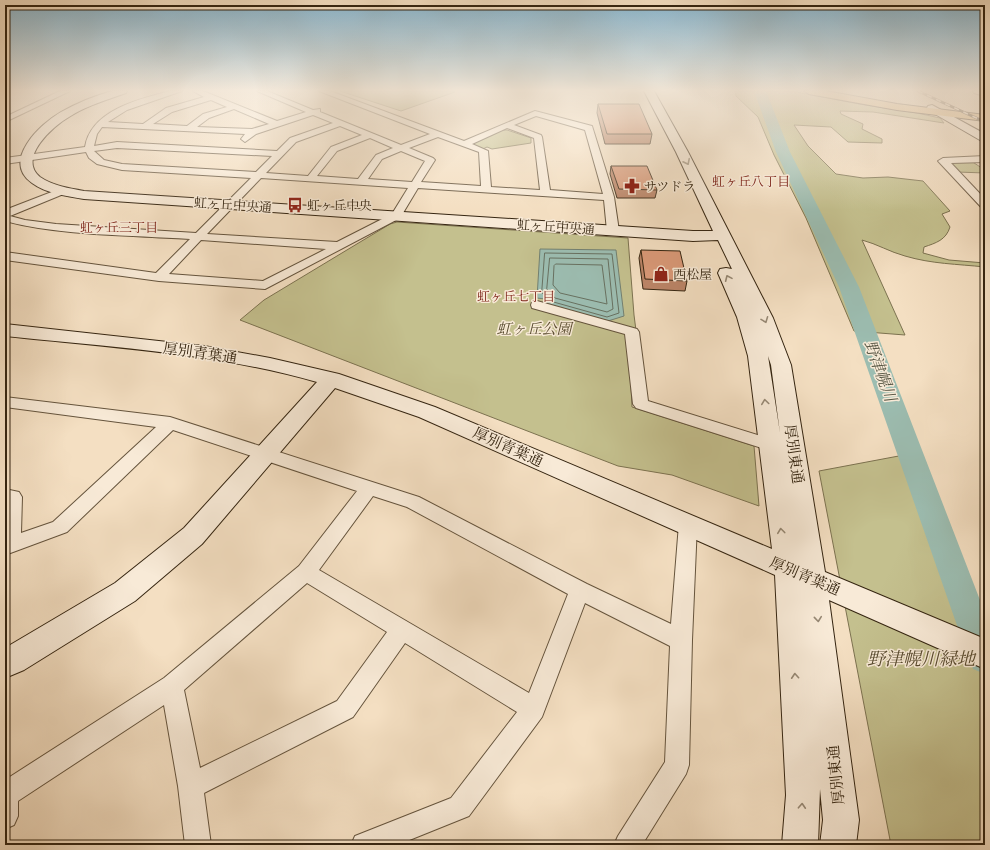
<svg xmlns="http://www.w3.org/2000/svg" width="990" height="850" viewBox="0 0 990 850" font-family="Alegreya,'Noto Serif JP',serif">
	<rect width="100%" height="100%" fill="#f4dfc2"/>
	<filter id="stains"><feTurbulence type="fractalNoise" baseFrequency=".005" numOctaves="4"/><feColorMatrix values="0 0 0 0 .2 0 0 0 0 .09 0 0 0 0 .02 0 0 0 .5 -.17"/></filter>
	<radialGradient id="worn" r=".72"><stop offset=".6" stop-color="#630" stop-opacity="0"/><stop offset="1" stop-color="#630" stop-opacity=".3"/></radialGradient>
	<g fill="#c4c08e" stroke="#7c7250">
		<path d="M340 91H453L455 92 401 111Z"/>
		<path d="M735 91H791L859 104 917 113 940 118 944 123 873 112 840 111 841 114 863 124 862 129 882 139V143L848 142 831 127 794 125 808 146 836 174 863 178 888 177 923 181 950 211 942 214 950 227C946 240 936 243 924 247L923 253 949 260 985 263V267C957 264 932 264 905 256 890 252 877 244 862 240L905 335 854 331 806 218 774 155 758 117 736 96Z"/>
		<path d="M501 130H507L531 138V143L492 149 487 147 483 149 470 144Z"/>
		<path d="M971 161 985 170V173L957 172 948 162Z"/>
		<path d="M397 222 628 238 634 315 638 346H629L632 407 754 446 759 506 672 475 618 466 240 320 264 300 390 224Z"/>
		<path d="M904 455 950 600 985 629V845H891L819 471Z"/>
	</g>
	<path fill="#9cbdb1" stroke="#738071" d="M540 249 616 250 624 316 608 321 545 304V299L537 298Z"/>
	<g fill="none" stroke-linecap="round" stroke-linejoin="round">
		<g stroke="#687161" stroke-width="1">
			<path d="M545 253 612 254 619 313 607 317 550 301 548 296 542 293Z"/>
			<path d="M550 258 608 259 613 309 607 312 555 298 547 289Z"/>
			<path d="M556 264 602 265 607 304 560 293 553 285 554 266Z"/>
		</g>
		<path fill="#9cbdb1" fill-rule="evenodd" d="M754 91H766L790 152 859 287 985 613V674L973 669 968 657 839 287 776 152Z"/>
		<g stroke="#65543d" stroke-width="2">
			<g id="street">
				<path d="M60 91H70L5 122V117Z"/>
				<path d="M170 91H182L127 110 108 122 143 124 166 108 204 97 193 91H203L277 121 306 112 257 91H267L313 110 320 109V112L401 145 430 134 319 91H330L464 141 535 111 592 126 614 197 619 231 613 234 607 231 604 200 418 188 400 218 265 289 159 281 5 260V252L156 273 190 239C130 235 62 236 5 221V210L62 188 67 191 66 193 10 216 25 220 56 224 196 233 251 178 122 170 97 164 89 158 86 152 5 164V158L85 147C91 110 139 99 170 91ZM211 100 227 107 203 114 187 126 153 124 172 112ZM234 109 269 124 252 129 197 127 209 118ZM313 115 333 123 290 138 277 151 117 142 94 146 97 134 102 127 245 134 241 139 245 142 256 134ZM536 116 585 130 603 194 550 190 542 137 541 135 514 125ZM340 126 362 135 331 147 308 176 266 173 296 142ZM507 128 534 138 540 190 491 187 488 151 472 144ZM438 137 479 152 481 186 421 182 435 160 433 158 409 148ZM370 138 393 148 376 155 358 179 317 176 337 151ZM117 148 272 156 256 172 122 164 104 160 94 151ZM401 151 425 161 412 182 368 179 382 159ZM261 178 408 188 392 214 337 242 207 234ZM201 240 326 249 263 281 169 274Z"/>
				<path d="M985 156V162L951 163 985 199V208L981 207 938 161 943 158Z"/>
				<path d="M537 301 637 329 639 332 648 401 777 441 779 445 777 449 771 451 636 408 633 404 625 334 532 308 531 305 532 302Z"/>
				<path d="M5 397 170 417 419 497 587 584 671 624 679 524 681 519 688 516 695 519 697 524 692 640 689 765 686 774 642 845H614L618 836 665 762 670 646 585 603 542 717 469 816 397 845H351L355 836 451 798 517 712 405 643 353 717 204 793 211 845H185L178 786 164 705 18 801V816L14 825 5 829V780L164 678 299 566 357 491 173 430 67 532 5 555V489L19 492 22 497 21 533 53 522 156 427 5 407ZM373 496 407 507 568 594 529 693 319 570ZM307 583 387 632 337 701 200 768 184 690Z"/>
			</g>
		</g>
		<g stroke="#352511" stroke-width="2">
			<g id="secondary">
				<path d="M112 91H127L126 93C106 100 86 106 69 117 53 126 17 158 40 177 53 186 69 188 84 191L693 231H713L676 152 644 91H654L688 152 773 318 791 365 825 572 985 639V669L829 600 859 820 856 845H820L823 820 820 789 818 845H782L786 795 775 575 419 417 335 388 202 544 135 601 24 670 5 678V648L115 583 184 528 317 382C216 353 109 347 5 336V324L204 346 270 358 339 374 435 407 772 549 748 356 737 317 718 273 720 269 726 268 732 269 718 240 693 241 84 199C67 196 47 194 32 183 1 161 40 124 61 112 77 103 94 96 112 91ZM765 347 771 365 780 433 768 356Z"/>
				<path d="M973 91H985V96L974 93Z"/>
				<path d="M932 105 985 134V143L928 110 927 108 928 106Z"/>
			</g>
		</g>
		<g stroke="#352511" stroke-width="2">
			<path id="highway" d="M804 91H826L897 104 985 115V121L897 110 809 94Z"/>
		</g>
		<use href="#street" fill="#f8ead7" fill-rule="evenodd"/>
		<use href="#secondary" fill="#f8ead7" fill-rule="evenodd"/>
		<use href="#highway" fill="#eac081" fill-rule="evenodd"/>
		<g stroke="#352511" stroke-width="2.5">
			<path id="rail" d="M918 91 985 122"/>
		</g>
		<use href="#rail" stroke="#f8ead7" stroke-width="1.5" stroke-dasharray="5" stroke-linecap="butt"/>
	</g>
	<g fill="#bb8467" stroke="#352511">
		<path d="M598 104 652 134 650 144H605L597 113Z"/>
		<path d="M611 166 657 190 655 198H617L610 174Z"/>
		<path d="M641 250 687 281 685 291 643 289 639 258Z"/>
	</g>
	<g fill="#da9978" stroke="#352511">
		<path d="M598 104H639L652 134H607Z"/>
		<path d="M611 166H647L657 190 619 189Z"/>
		<path d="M641 250 680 251 687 281 645 279Z"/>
	</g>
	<defs><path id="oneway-chevron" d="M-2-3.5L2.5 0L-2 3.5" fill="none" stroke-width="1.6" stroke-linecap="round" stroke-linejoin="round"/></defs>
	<g stroke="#968874">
		<use href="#oneway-chevron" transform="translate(687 162) rotate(64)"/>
		<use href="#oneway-chevron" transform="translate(728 278) rotate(-114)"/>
		<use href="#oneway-chevron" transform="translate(765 320) rotate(69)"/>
		<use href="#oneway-chevron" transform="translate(765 402) rotate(-98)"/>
		<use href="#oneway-chevron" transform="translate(781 531) rotate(-97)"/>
		<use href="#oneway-chevron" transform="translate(818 619) rotate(84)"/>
		<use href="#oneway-chevron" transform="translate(795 676) rotate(-94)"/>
		<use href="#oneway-chevron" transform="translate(802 806) rotate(-87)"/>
	</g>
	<linearGradient id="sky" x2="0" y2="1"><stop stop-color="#89b8d2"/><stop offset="0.43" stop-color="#faf1e4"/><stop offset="1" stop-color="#faf1e4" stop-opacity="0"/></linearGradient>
	<rect width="990" height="210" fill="url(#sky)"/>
	<defs>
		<g id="pharmacy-bare" transform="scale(1.2)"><path d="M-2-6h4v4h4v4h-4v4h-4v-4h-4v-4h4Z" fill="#8f2418" stroke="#f8ead7" stroke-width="2.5" paint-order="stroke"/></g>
		<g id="bus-bare" transform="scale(1.2)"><path d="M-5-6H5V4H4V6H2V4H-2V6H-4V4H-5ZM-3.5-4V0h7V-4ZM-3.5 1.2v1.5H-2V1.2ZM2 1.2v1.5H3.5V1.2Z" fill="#8f2418" stroke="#f8ead7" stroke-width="2.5" paint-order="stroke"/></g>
		<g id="shop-bare" transform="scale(1.2)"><path d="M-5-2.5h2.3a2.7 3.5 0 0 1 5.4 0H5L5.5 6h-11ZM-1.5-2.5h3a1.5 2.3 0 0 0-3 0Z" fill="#8f2418" stroke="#f8ead7" stroke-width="2.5" paint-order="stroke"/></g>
	</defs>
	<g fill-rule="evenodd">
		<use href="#pharmacy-bare" x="632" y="186"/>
		<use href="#bus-bare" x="295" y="205"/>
		<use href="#shop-bare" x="661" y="274"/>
	</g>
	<g text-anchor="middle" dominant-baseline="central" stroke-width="3" stroke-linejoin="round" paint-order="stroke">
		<g font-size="13" fill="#7a1f14" stroke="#f8ead7">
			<text x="751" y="181">虹ヶ丘八丁目</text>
			<text x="119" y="227">虹ヶ丘三丁目</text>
			<text x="516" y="296">虹ヶ丘七丁目</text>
		</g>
		<g font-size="13" fill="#352511" stroke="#f8ead7" text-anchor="start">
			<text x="644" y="186">サツドラ</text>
			<text x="307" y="205">虹ヶ丘中央</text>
			<text x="673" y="274">西松屋</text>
		</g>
		<g font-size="13" fill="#352511" stroke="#f8ead7">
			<text transform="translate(233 205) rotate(4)">虹ヶ丘中央通</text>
			<text transform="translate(556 227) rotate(4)">虹ヶ丘中央通</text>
		</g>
		<g font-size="15" font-style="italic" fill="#594c30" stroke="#f8ead7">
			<text x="534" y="329">虹ヶ丘公園</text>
		</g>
		<g font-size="15" fill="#352511" stroke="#f8ead7">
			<text transform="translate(200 353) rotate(8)">厚別青葉通</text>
			<text transform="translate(508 447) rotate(24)">厚別青葉通</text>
			<text transform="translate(794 454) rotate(82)">厚別東通</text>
			<text transform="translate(805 576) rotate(23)">厚別青葉通</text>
			<text transform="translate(836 775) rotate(-96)">厚別東通</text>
		</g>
		<g font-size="16" font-style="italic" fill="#545341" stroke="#f8ead7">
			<text transform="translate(880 371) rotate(70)">野津幌川</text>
		</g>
		<g font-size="18" font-style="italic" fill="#594c30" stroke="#f8ead7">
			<text x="921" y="659">野津幌川緑地</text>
		</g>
	</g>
	<rect width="990" height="850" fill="none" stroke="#f4dfc2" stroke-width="20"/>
	<rect x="6" y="6" width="978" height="838" fill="none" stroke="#352511" stroke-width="2"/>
	<rect x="10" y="10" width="970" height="830" fill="none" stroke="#352511"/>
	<rect width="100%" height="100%" filter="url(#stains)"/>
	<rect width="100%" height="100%" fill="url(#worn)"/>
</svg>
